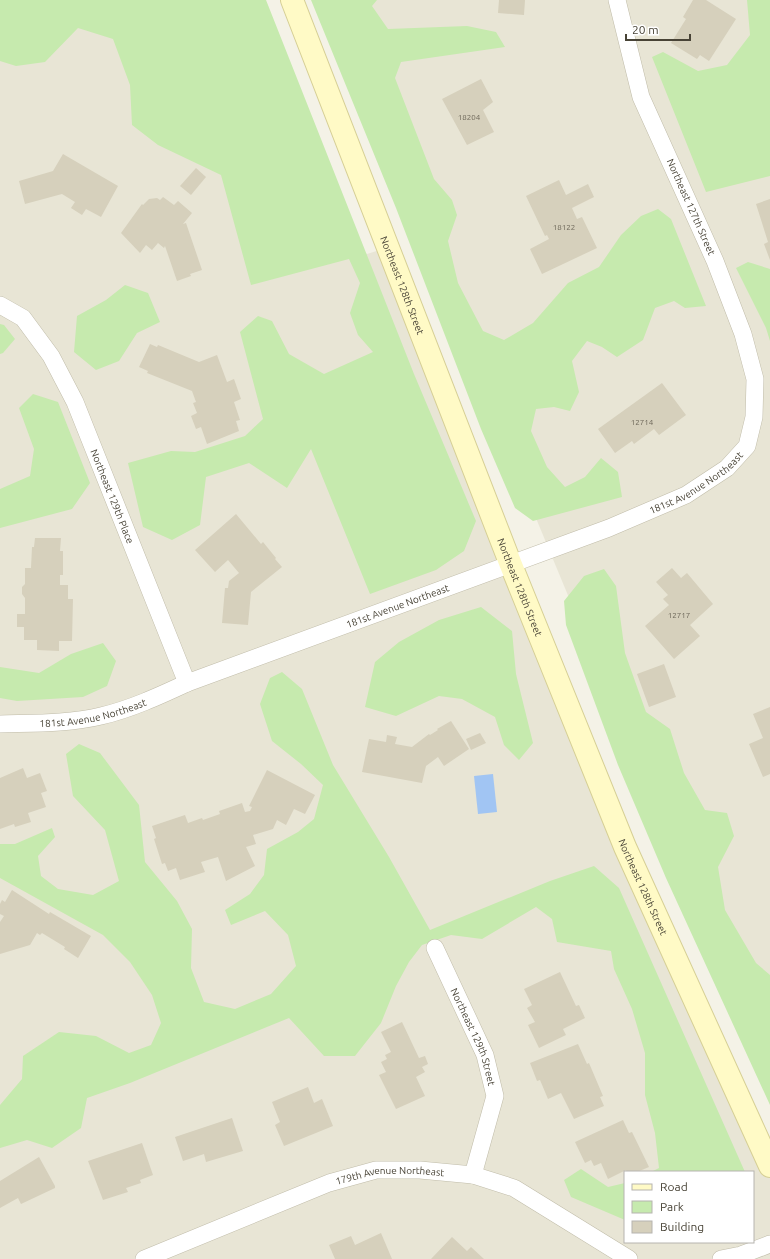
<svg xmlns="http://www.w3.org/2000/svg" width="770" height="1259" viewBox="0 0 770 1259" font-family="Ubuntu,sans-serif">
	<rect width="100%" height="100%" fill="#f4f2e7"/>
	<g fill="#e8e5d5" fill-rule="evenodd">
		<path d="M77 0 367 254 386 248 770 1166V1259H0V31ZM625 1172H753V1242H625Z"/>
		<path d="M321 0H770V1065L572 605Z"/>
	</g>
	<g fill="#c6eaae">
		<path d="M0 0H266L414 374 476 521 464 551 436 570 370 594 311 449 287 488 249 463 206 477 200 525 172 540 143 527 128 463 171 451 195 452 245 436 263 419 240 332 258 316 272 321 289 354 324 374 373 352 358 335 350 313 360 283 349 259 251 285 221 175 158 145 132 125 130 85 113 39 78 28 45 62 16 66 0 61Z"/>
		<path d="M311 0H377L372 6 388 29 467 26 496 32 505 47 401 62 395 78 434 179 452 200 457 215 448 241 458 283 483 331 504 340 533 323 568 283 599 267 621 235 641 216 658 209 671 219 706 306 685 308 674 301 655 308 643 340 617 357 602 347 587 341 572 361 579 392 570 411 554 407 536 409 531 431 547 467 565 487 585 477 601 458 618 472 622 497 533 521 515 508 481 429 396 208Z"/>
		<path d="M747 0H770V176L706 192 652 57 663 52 698 71 727 65 750 35Z"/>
		<path d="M748 262 770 269V341L766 328 736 268Z"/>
		<path d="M125 285 148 293 160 322 137 333 119 361 96 370 74 352 77 316 106 300Z"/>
		<path d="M0 324 4 325 15 339 3 353 0 354Z"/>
		<path d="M33 394 58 402 90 483 72 509 0 528V489L30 476 34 449 19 408Z"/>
		<path d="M604 569 616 586 625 653 646 712 670 729 684 773 705 810 727 813 734 836 718 867 725 910 756 963 770 975V1105L666 878 618 765 566 625 564 601 584 576Z"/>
		<path d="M481 607 512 631 516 674 533 743 519 760 504 745 495 717 462 699 439 696 396 716 365 707 375 662 399 642 439 620Z"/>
		<path d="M103 643 116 661 107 686 83 697 17 701 0 698V667L39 673 71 654Z"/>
		<path d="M282 672 302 689 333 765 389 857 430 930 550 881 594 866 619 888 745 1172H651L659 1168 655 1133 645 1095V1053L632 1009 614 969 611 951 557 942 552 919 536 907 482 939 451 935 422 945 409 962 396 986 381 1023 355 1056H324L289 1018 130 1083 87 1098 81 1128 52 1148 27 1140 0 1148V1105L22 1079 23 1056 59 1032 96 1036 129 1053 151 1045 161 1023 152 995 130 962 103 935 0 878V844H15L52 828 55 837 38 856 41 876 58 889 93 895 119 881 105 830 73 796 66 754 79 744 100 753 139 805 145 862 177 901 192 929 191 968 204 1002 235 1009 271 994 296 966 288 935 265 911 231 925 225 910 250 894 264 875 267 849 298 832 314 819 323 785 301 764 272 741 260 704 270 678Z"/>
		<path d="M581 1169 608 1187 625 1183V1220L571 1197 564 1180Z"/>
	</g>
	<path fill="#a1c5f3" d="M493 774 497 812 478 814 474 776Z"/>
	<g fill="#d6d0bc">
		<path d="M499 0H525L524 15 498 13Z"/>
		<path d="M693 0H706L736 19 709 61 700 55 697 59 671 43 686 19 683 17Z"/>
		<path d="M481 79 493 102 483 110 494 132 467 145 442 99Z"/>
		<path d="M63 154 118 186 101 217 86 209 82 215 71 208 75 202 62 194 25 204 19 181 53 171Z"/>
		<path d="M196 168 206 177 191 195 180 186Z"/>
		<path d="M559 180 566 195 588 184 594 197 572 208 577 219 582 217 597 248 542 274 530 249 549 239 547 235 545 236 526 196Z"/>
		<path d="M163 197 174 205 178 201 192 213 183 224 186 223 202 270 190 274 191 276 177 281 165 246 164 248 158 243 152 250 146 245 140 253 121 233 142 204 143 205 149 199 157 198 160 200Z"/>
		<path d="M770 199V260L764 244 768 242 756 204Z"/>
		<path d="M150 344 157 347 158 345 199 362 217 355 227 382 234 379 241 399 234 402 240 420 236 421 239 431 207 444 201 427 196 429 191 416 197 413 193 403 196 402 192 391 147 373 148 371 139 367Z"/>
		<path d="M662 383 686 415 659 435 654 429 634 444 632 441 615 453 598 429Z"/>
		<path d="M236 514 261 544 263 542 276 558 275 559 282 567 251 592 248 625 222 623 225 588H228L229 581 239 573 228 560 215 572 195 550Z"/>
		<path d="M35 538H61L60 551H63V575H60V585H68V599H73L72 641H59V651L37 650V640H24V627H17V614H25V598L22 594V587L25 584V568H31L32 547H34Z"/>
		<path d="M672 568 681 578 687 573 713 604 690 625 700 636 674 659 645 626 669 605 663 599 668 595 656 582Z"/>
		<path d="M664 664 676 697 649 707 637 674Z"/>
		<path d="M770 707V774L763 777 749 744 763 738 753 714Z"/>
		<path d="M451 721 469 749 444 766 438 757 426 766 422 783 362 772 369 739 386 742 387 735 397 737 395 744 412 747 429 734 430 735 438 730 437 729Z"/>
		<path d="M480 733 486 743 471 750 466 739Z"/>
		<path d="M23 768 27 778 40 773 47 791 41 793 46 807 28 813 31 822 15 827 14 824 0 829V778Z"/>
		<path d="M267 770 315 795 305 814 294 809 286 825 277 820 273 829 253 835 256 844 246 847 255 866 226 881 218 857 201 862 205 872 180 880 176 868 168 871 165 863 162 864 154 839 156 838 152 826 185 815 188 823 202 818 203 820 220 814 219 811 242 803 245 812 250 811 252 807 249 806Z"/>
		<path d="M12 890 49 914 50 912 91 936 78 958 64 949 65 947 42 933 40 935 37 933 30 945 0 954V922L4 916 0 914V904L2 900 5 902Z"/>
		<path d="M560 972 576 1006 579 1005 585 1018 563 1029 566 1035 539 1048 528 1025 535 1022 527 1008 532 1005 524 989Z"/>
		<path d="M402 1022 419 1058 425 1056 428 1064 422 1067 425 1072 416 1077 425 1096 396 1109 379 1075 386 1072 381 1062 387 1059 385 1055 391 1052 381 1032Z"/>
		<path d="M578 1044 587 1064 589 1063 603 1096 600 1097 604 1106 574 1119 561 1093 548 1099 540 1080 537 1081 530 1063Z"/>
		<path d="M308 1087 314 1103 322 1099 333 1126 284 1146 275 1125 280 1122 272 1102Z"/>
		<path d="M232 1118 243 1151 206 1162 204 1154 183 1161 175 1137Z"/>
		<path d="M623 1120 629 1133 632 1132 649 1167 637 1172H627L626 1170 608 1179 601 1163 594 1166 591 1160 585 1163 575 1142Z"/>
		<path d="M142 1143 153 1175 140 1180 141 1183 126 1188 128 1192 103 1200 88 1161Z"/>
		<path d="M39 1157 55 1186V1188L21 1204 18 1198 0 1208V1181Z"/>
		<path d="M381 1233 392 1259H335L329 1245 351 1236 355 1245Z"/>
		<path d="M452 1237 467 1251 471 1247 484 1259H431Z"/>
	</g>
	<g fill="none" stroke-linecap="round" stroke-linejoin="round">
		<g stroke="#c0bca9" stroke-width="18">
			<g id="street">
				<path id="s1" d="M0 305 23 318 51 356 75 402 187 683"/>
				<path id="s2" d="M0 724C33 723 68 724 101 716 131 709 159 696 187 683L609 528 686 495 727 468 747 446 754 417 755 379 743 334 715 261 641 97 617 0"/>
				<path id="s3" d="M435 948 485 1055 495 1096 473 1175"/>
				<path id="s4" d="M144 1259 329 1183 376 1170H420L473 1175 514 1188 629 1259"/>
				<path d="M721 1259 741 1255 770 1244"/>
			</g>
		</g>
		<g stroke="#d6cf95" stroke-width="24">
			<g id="secondary">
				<path id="s5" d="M292 0 511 565 625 847 770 1166"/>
			</g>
		</g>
		<use href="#street" stroke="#fff" stroke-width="17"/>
		<use href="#secondary" stroke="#fffac6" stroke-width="22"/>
	</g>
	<g text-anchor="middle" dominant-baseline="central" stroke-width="4" stroke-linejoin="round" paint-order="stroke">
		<g font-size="8" fill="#6c6658">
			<text x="469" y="117">18204</text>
			<text x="564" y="227">18122</text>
			<text x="642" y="422">12714</text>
			<text x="679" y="615">12717</text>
		</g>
		<g font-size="10" fill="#484336" stroke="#fff">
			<text transform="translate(691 207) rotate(66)">Northeast 127th Street</text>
			<text stroke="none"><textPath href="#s5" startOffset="306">Northeast 128th Street</textPath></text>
			<text stroke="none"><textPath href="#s2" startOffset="742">181st Avenue Northeast</textPath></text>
			<text stroke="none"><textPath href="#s1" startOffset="227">Northeast 129th Place</textPath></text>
			<text stroke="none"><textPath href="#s5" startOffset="630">Northeast 128th Street</textPath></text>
			<text stroke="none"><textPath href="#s2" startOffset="418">181st Avenue Northeast</textPath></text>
			<text stroke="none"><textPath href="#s2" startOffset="94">181st Avenue Northeast</textPath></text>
			<text stroke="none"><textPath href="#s5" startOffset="954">Northeast 128th Street</textPath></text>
			<text stroke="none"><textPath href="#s3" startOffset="97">Northeast 129th Street</textPath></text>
			<text stroke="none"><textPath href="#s4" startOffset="262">179th Avenue Northeast</textPath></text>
		</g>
	</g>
	<rect x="624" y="1171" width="130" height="72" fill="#ffffff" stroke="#b6b4af"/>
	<rect x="632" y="1184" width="20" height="6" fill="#fffac6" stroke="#b6b4af"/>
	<text x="660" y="1191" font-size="12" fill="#484336">Road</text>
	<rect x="632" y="1201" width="20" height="12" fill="#c6eaae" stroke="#b6b4af"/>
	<text x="660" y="1211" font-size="12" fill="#484336">Park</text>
	<rect x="632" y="1221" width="20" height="12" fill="#d6d0bc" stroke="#b6b4af"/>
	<text x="660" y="1231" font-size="12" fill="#484336">Building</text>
	<path d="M626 34v6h64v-6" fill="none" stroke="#484336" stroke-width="2"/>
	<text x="632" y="34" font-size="12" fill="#484336" stroke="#ffffff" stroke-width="3" paint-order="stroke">20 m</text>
</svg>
